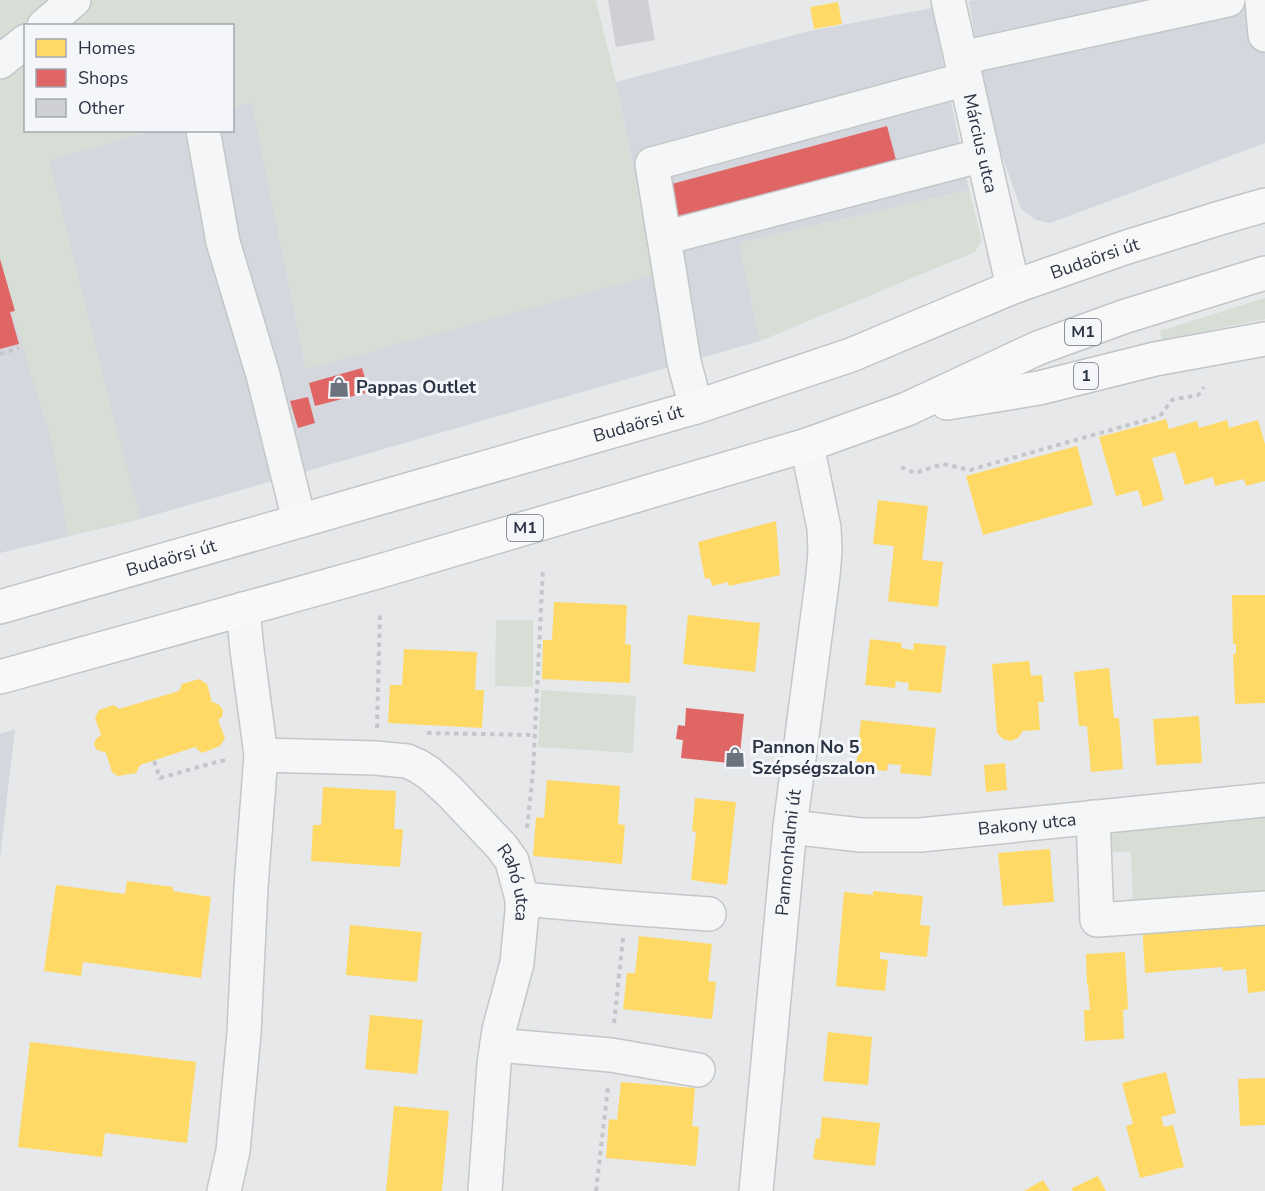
<svg xmlns="http://www.w3.org/2000/svg" width="1265" height="1191" viewBox="0 0 1265 1191" font-family="'Nunito Sans',sans-serif">
	<rect width="100%" height="100%" fill="#e6e8ea"/>
	<g fill="#d4d7dd">
		<path d="M975 0H1265V143L1050 223 1036 220 1021 209 988 116 969 1Z"/>
		<path d="M932 8 969 190 739 243 760 341 140 519 0 553V142L49 160 151 131 232 130 233 107 252 102 306 369 647 236 616 82 810 31Z"/>
		<path d="M15 729 0 858V734Z"/>
	</g>
	<g fill="#d6ded6">
		<path d="M0 0H596L616 82 654 275 306 369 252 102 233 107 232 26H26V130L151 131 49 160 140 519 68 536 52 443 0 271Z"/>
		<path d="M969 190 982 241 975 252 760 341 739 243Z"/>
		<path d="M1265 298V319L1162 340 1160 331Z"/>
		<path d="M496 620H533V687L495 686Z"/>
		<path d="M541 690 636 696 633 753 538 747Z"/>
		<path d="M1265 813V898L1133 911 1131 852H1109L1111 837 1121 826Z"/>
	</g>
	<g fill="#ffd966">
		<path d="M838 2 842 24 814 29 810 7Z"/>
		<path d="M1166 419 1169 429 1197 421 1199 428 1227 420 1229 428 1258 420 1265 444V481L1246 486 1244 479 1215 486 1213 477 1185 485 1175 452 1152 458 1164 500 1143 507 1138 490 1116 496 1099 437Z"/>
		<path d="M1077 446 1093 505 983 535 966 476Z"/>
		<path d="M878 500 928 506 922 560 943 562 938 607 888 601 894 546 873 544Z"/>
		<path d="M776 521 780 575 729 586 728 582 712 586 710 578 705 579 698 542Z"/>
		<path d="M1232 595H1265V703L1235 704 1233 654H1236V644H1233Z"/>
		<path d="M554 602 627 605 625 644 631 645 630 683 542 679 543 640H552Z"/>
		<path d="M688 615 760 623 755 672 683 664Z"/>
		<path d="M870 639 902 643 901 648 913 650 914 643 946 646 941 693 908 690 909 683 896 681 895 688 865 685Z"/>
		<path d="M404 649 477 652 475 690H484L482 728 388 723 390 685H402Z"/>
		<path d="M1029 661 1031 676 1042 675 1044 702H1038L1040 730 1023 731 1018 738 1011 741 1003 739 997 733 992 664Z"/>
		<path d="M1109 668 1114 718H1119L1123 769 1091 772 1087 726H1079L1074 672Z"/>
		<path d="M199 679 207 684 212 702 218 704 223 710 222 717 218 720 225 738 220 746 202 753 195 747 140 765 136 773 118 776 112 772 106 753 96 749 94 744 96 739 101 735 95 718 99 710 114 705 119 709 179 691 182 684Z"/>
		<path d="M1199 716 1202 763 1156 765 1153 719Z"/>
		<path d="M861 720 936 728 931 776 900 773 901 765 888 764 887 771 856 768Z"/>
		<path d="M1005 763 1007 790 986 792 984 765Z"/>
		<path d="M547 780 620 786 618 824 625 825 622 864 533 856 536 817 544 818Z"/>
		<path d="M323 787 396 791 394 829H403L400 867 311 861 313 825H321Z"/>
		<path d="M695 798 736 802 727 885 691 880 696 832 692 831Z"/>
		<path d="M1050 849 1054 902 1003 906 998 853Z"/>
		<path d="M127 881 173 887V891L211 897 201 978 83 962 81 976 44 971 56 885 125 894Z"/>
		<path d="M873 891 923 896 920 925 930 926 927 957 880 952V959L888 960 885 991 836 986 844 892 873 895Z"/>
		<path d="M1265 916V991L1248 993 1246 969 1223 971 1222 967 1145 973 1142 924Z"/>
		<path d="M350 925 422 932 417 982 346 975Z"/>
		<path d="M639 936 712 944 708 981 716 982 712 1019 623 1009 627 973H635Z"/>
		<path d="M1125 952 1128 1009 1123 1010 1124 1039 1085 1041 1084 1010H1090L1088 984H1087L1086 954Z"/>
		<path d="M370 1015 423 1020 417 1074 365 1069Z"/>
		<path d="M828 1032 872 1037 868 1085 823 1081Z"/>
		<path d="M30 1042 196 1062 187 1143 105 1133 102 1157 18 1147Z"/>
		<path d="M1166 1072 1176 1113 1161 1117 1164 1127 1173 1125 1184 1167 1140 1178 1126 1126 1133 1124 1122 1083Z"/>
		<path d="M1265 1078V1125L1240 1126 1238 1079Z"/>
		<path d="M621 1082 695 1088 692 1126 699 1127 696 1166 606 1158 609 1119 617 1120Z"/>
		<path d="M394 1106 449 1111 442 1191H386Z"/>
		<path d="M822 1117 880 1123 875 1166 813 1159 816 1138 820 1139Z"/>
		<path d="M1098 1176 1106 1191H1073L1072 1188Z"/>
		<path d="M1043 1180 1050 1191H1024Z"/>
	</g>
	<g fill="#e06666">
		<path d="M887 126 896 160 677 219 668 185Z"/>
		<path d="M0 259 15 311 10 312 19 344 0 349Z"/>
		<path d="M362 368 369 392 315 406 309 383Z"/>
		<path d="M308 397 315 423 298 428 290 401Z"/>
		<path d="M686 708 744 714 739 764 681 758 683 740 676 739 678 725 685 726Z"/>
	</g>
	<path fill="#ced0d3" d="M608 0H648L655 40 616 47Z"/>
	<g fill="none" stroke-linecap="round" stroke-linejoin="round">
		<g stroke="#c4c6c8" stroke-width="36">
			<g id="minor">
				<path id="s1" d="M948 0 1013 287"/>
				<path d="M1262 0 1265 35"/>
				<path d="M44 26 74 0"/>
				<path d="M961 58 1228 0"/>
				<path d="M0 62 26 41"/>
				<path d="M203 130 223 242 263 375 299 520"/>
				<path d="M664 238 652 164 966 79"/>
				<path d="M696 407 684 362 664 238 983 155"/>
				<path id="s2" d="M261 755 375 758 407 761 418 766 429 773 449 791 502 847 512 861 522 899V911L517 963 499 1030 494 1064 485 1191"/>
				<path d="M1093 817 1097 920 1265 908"/>
				<path id="s3" d="M790 827 861 835H920L1265 800"/>
				<path d="M522 899 626 908 709 914"/>
				<path d="M497 1045 611 1055 698 1070"/>
				<path d="M224 1191 233 1151 244 1033 251 887 261 755 247 650 243 609"/>
				<path id="s4" d="M756 1191 790 827 823 575 825 551 824 528 807 445"/>
			</g>
		</g>
		<g stroke="#c2c5c8" stroke-width="36">
			<g id="major">
				<path d="M947 403 1039 388 1155 359 1265 339"/>
				<path id="s5" d="M0 607 696 407 851 355 1013 287 1124 248 1220 218 1265 205"/>
				<path d="M0 677 377 572 807 445 907 409 1038 348 1123 317 1265 273"/>
			</g>
		</g>
		<g stroke="#c5c6ca" stroke-width="4" stroke-dasharray="4.5 4.5" stroke-linecap="butt">
			<path d="M0 354 19 348"/>
			<path d="M901 467 915 473 943 464 970 470 1160 416 1172 400 1198 395 1204 387"/>
			<path d="M377 728 380 612"/>
			<path d="M427 733 534 735"/>
			<path d="M154 761 160 778 220 761 228 760"/>
			<path d="M527 828 533 772 543 568"/>
			<path d="M614 1023 623 938"/>
			<path d="M596 1191 608 1087"/>
		</g>
		<use href="#minor" stroke="#f5f6f7" stroke-width="33"/>
		<use href="#major" stroke="#f8f8f8" stroke-width="33"/>
	</g>
	<defs>
		<g id="shop-bare" transform="scale(1.62)"><path d="M-5-2.5h2.3a2.7 3.5 0 0 1 5.4 0H5L5.5 6h-11ZM-1.5-2.5h3a1.5 2.3 0 0 0-3 0Z" fill="#6c737f" stroke="#f4f6f9" stroke-width="2.5" paint-order="stroke"/></g>
	</defs>
	<g fill-rule="evenodd">
		<use href="#shop-bare" x="339" y="387"/>
		<use href="#shop-bare" x="735" y="757"/>
	</g>
	<g text-anchor="middle" dominant-baseline="central" stroke-width="6" stroke-linejoin="round" paint-order="stroke">
		<g fill="#f4f6f9" stroke="#676e7b" stroke-width="1.5">
			<rect x="1065" y="319" width="36" height="26" rx="4.5"/>
			<rect x="1074" y="363" width="24" height="26" rx="4.5"/>
			<rect x="507" y="515" width="36" height="26" rx="4.5"/>
		</g>
		<g font-size="16" font-weight="bold" fill="#2b3445">
			<text x="1083" y="332">M1</text>
			<text x="1086" y="376">1</text>
			<text x="525" y="528">M1</text>
		</g>
		<g font-size="18" fill="#2b3445" stroke="#f4f6f9">
			<text stroke="none"><textPath href="#s1" startOffset="147">Március utca</textPath></text>
			<text stroke="none"><textPath href="#s5" startOffset="1150">Budaörsi út</textPath></text>
			<text stroke="none"><textPath href="#s5" startOffset="664">Budaörsi út</textPath></text>
			<text stroke="none"><textPath href="#s5" startOffset="178">Budaörsi út</textPath></text>
			<text stroke="none"><textPath href="#s3" startOffset="238">Bakony utca</textPath></text>
			<text stroke="none"><textPath href="#s4" startOffset="340">Pannonhalmi út</textPath></text>
			<text stroke="none"><textPath href="#s2" startOffset="314">Rahó utca</textPath></text>
		</g>
		<g font-size="18" font-weight="bold" fill="#2b3445" stroke="#f4f6f9" text-anchor="start">
			<text x="356" y="387">Pappas Outlet</text>
			<text x="752" y="747">Pannon No 5<tspan x="752" dy="21">Szépségszalon</tspan></text>
		</g>
	</g>
	<rect x="24" y="24" width="210" height="108" fill="#f4f6f9" stroke="#a4a8b1" stroke-width="1.5"/>
	<rect x="36" y="39" width="30" height="18" fill="#ffd966" stroke="#a4a8b1" stroke-width="1.5"/>
	<text x="78" y="54" font-size="18" fill="#2b3445">Homes</text>
	<rect x="36" y="69" width="30" height="18" fill="#e06666" stroke="#a4a8b1" stroke-width="1.5"/>
	<text x="78" y="84" font-size="18" fill="#2b3445">Shops</text>
	<rect x="36" y="99" width="30" height="18" fill="#ced0d3" stroke="#a4a8b1" stroke-width="1.5"/>
	<text x="78" y="114" font-size="18" fill="#2b3445">Other</text>
</svg>
